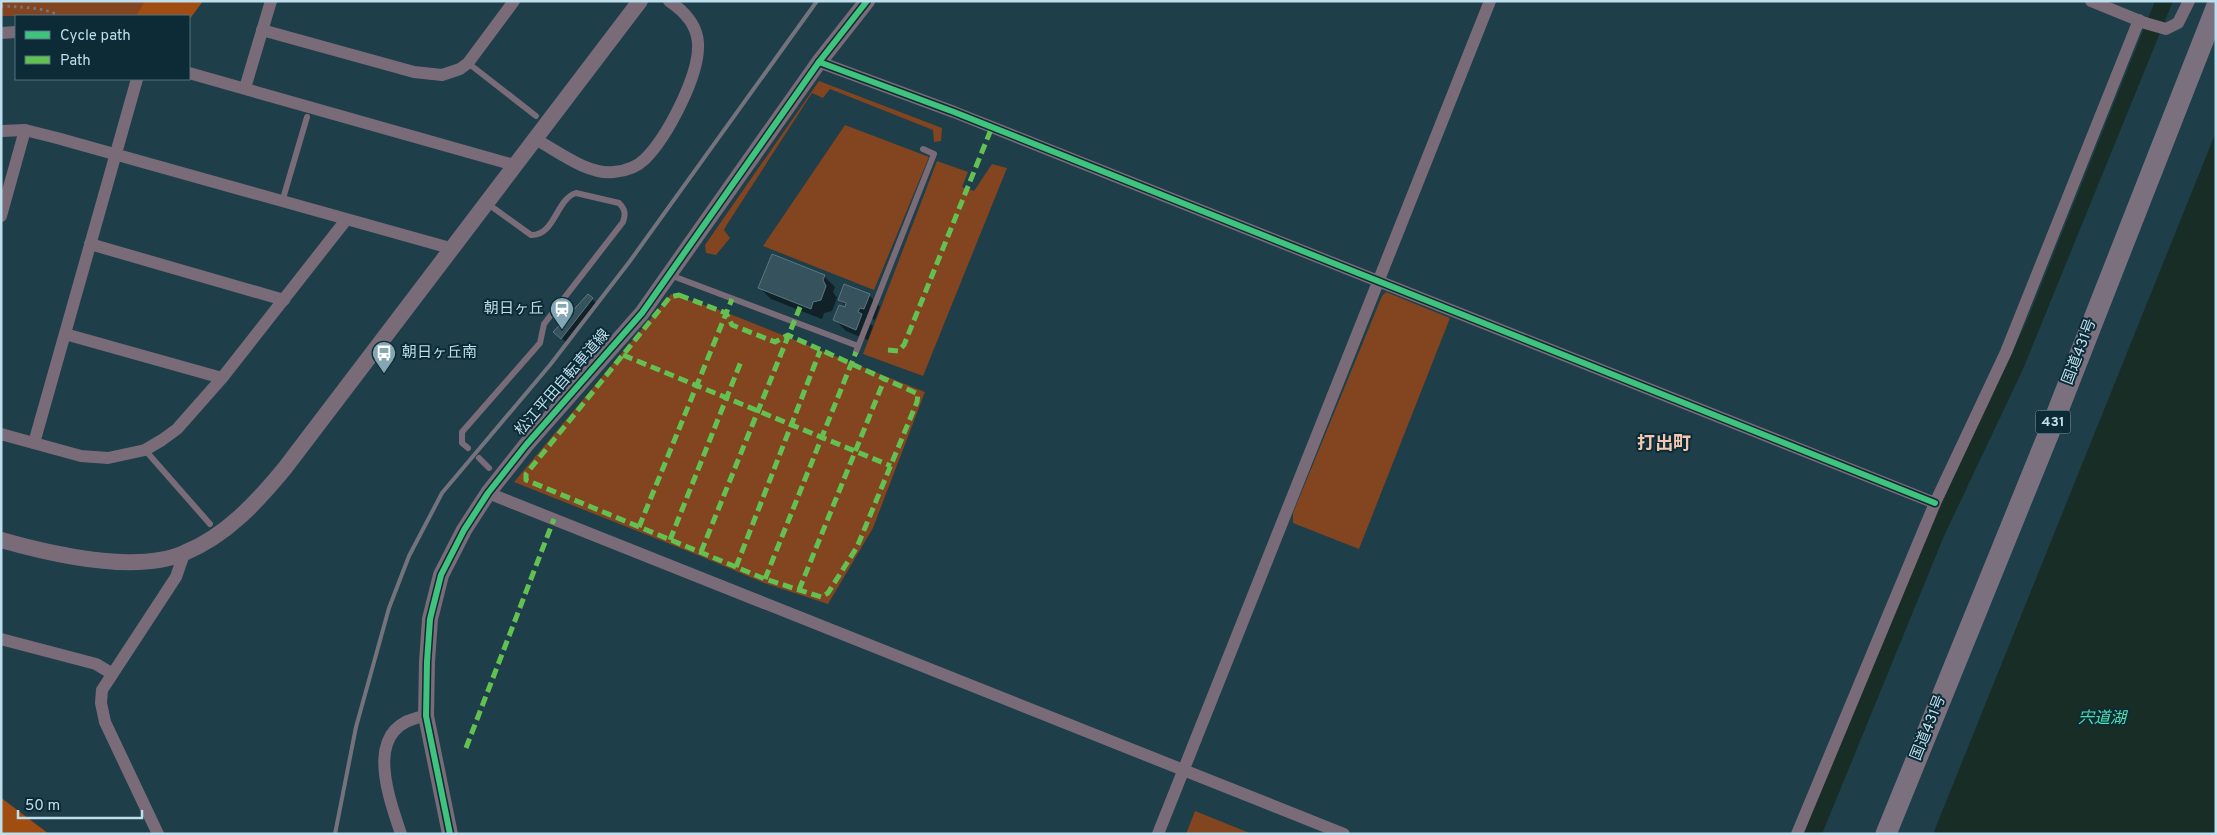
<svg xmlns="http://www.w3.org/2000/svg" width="2217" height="835" viewBox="0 0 2217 835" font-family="Overpass,'Noto Sans JP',sans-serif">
	<rect width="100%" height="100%" fill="#1e3e49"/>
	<g fill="#834420">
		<rect x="1" y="1" width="165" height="15"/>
		<path d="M819 81 942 128 941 141 934 142 933 130 830 89 823 98 812 93 726 226 724 230 730 238 716 255 706 253 705 245Z"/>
		<path d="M845 125 929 157 874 290 763 246Z"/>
		<path d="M937 161 968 172 962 187 974 191 992 164 1007 168 923 376 863 354Z"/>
		<path d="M1386 292 1450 318 1359 549 1293 523V513L1382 296Z"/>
		<path d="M671 294 725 312 925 392 873 528 828 604 764 583 700 556 514 482Z"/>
		<path d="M1195 811 1252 834H1186Z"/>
	</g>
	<g fill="#a14d11">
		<path d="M145 1H203L189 20V16H136Z"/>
		<path d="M1 797 4 800 49 834H1Z"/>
	</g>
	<g fill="#182d26">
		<path d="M2155 1H2173L2023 369 1944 536 1822 834H1803L1916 554 2026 323Z"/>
		<path d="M2216 132V834H1933Z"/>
	</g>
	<g fill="#0007">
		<path d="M824 276 835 287 833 292 837 298 832 311 824 313 822 319 771 299 760 288Z"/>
		<path d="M869 295 880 307 875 320 871 318 869 323 873 326 868 340 846 331 835 320 847 307 840 300Z"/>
		<path d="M592 299 597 304 567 343 560 337Z"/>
	</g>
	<g fill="#36525c" stroke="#5b7782">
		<path d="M772 254 825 275 823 280 826 286 821 300 813 302 811 309 758 288Z"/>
		<path d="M844 284 870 294 864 309 860 308 858 312 862 314 856 330 833 320 839 305 845 307 846 303 838 300Z"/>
		<path d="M588 294 593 298 561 339 553 332Z"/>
	</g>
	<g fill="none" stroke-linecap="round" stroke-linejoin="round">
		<path stroke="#76747f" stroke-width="3" stroke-dasharray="2.5 4" stroke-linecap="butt" d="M1 6C15 7 48 7 58 16"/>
		<g stroke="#796b77" stroke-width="6">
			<path d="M468 63 536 116"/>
			<path d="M282 202 307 117"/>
			<path d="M670 275 858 346"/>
			<path d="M856 352 934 154 923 149"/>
			<path d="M468 448 462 443V432L540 343 544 324 623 222C626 214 625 209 619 203L576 193C556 199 555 236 531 235L488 204"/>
			<path d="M145 450 210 524"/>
			<path d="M479 458 489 468"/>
		</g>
		<g stroke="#796b77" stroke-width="12">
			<path d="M2091 1 2145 23 2166 29 2178 23 2189 1"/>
			<path d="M262 30 414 72 442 75 460 69 468 63 514 1"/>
			<path d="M1 33 16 32"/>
			<path d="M819 62 954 112 1935 503"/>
			<path d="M189 73 514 165"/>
			<path d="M245 88 271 1"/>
			<path d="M1 131 25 130 57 138 450 248"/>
			<path d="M535 139C558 151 587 175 614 172 625 171 637 167 645 159 667 137 700 75 698 43 697 25 684 11 669 1"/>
			<path d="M1 216 25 130"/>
			<path d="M90 244 284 300"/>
			<path d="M65 334 222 378"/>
			<path d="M1 434 81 456 108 458 145 450 162 440 177 429 222 378 346 220"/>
			<path d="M34 443 137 79"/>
			<path d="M488 493 1344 834"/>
			<path d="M1 639 96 664 111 673"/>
			<path d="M158 834 105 722 101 703 102 690 176 577 184 554"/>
			<path d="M401 834C387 792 362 725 426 716"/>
			<path d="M1158 834 1490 1"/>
			<path d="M1797 834 1935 503 2006 352 2139 20"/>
		</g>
		<g stroke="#796b77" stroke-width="16">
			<path d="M1 540C50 554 136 574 184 553 226 536 257 502 285 468L640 1"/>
			<path d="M450 834 426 716 427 662 430 619 441 575 464 530 488 493 526 445 642 313 819 62 867 1"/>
		</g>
		<path stroke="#7a707e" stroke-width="21" d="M1886 834 2055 418 2216 8"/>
		<path stroke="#74737d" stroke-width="4" d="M335 834 356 727 389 608 409 556 442 493 550 365 630 261 817 1"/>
		<g stroke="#63c152" stroke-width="5" stroke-dasharray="10 5" stroke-linecap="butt">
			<path d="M679 295 726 313 732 325 775 342 788 335 918 394 917 402 857 547 828 593 821 597 765 579 526 480V474L670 297Z"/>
			<path d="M888 350 898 351 904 345 992 127"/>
			<path d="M623 355 891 466"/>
			<path d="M639 527 732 299"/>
			<path d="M670 540 742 359"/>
			<path d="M701 552 800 307"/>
			<path d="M736 567 820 351"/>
			<path d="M765 579 856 352"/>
			<path d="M799 590 885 378"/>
			<path d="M466 748 554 519"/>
		</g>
		<g stroke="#0d2b36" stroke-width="9">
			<g id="cycleway">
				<path d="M819 62 954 112 1935 503"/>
				<path d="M450 834 426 716 427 662 430 619 441 575 464 530 488 493 526 445 642 313 819 62 867 1"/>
			</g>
		</g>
		<use href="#cycleway" stroke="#40c37c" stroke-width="6"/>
	</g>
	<defs>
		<g id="station-pin" transform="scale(1.25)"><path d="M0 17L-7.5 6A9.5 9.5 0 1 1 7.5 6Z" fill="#85a7b4" stroke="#0d2b36"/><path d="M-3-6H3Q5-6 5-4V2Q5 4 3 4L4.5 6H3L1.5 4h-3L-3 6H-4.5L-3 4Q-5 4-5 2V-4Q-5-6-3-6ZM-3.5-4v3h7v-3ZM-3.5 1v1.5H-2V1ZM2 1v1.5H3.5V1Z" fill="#fff"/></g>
		<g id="bus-pin" transform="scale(1.25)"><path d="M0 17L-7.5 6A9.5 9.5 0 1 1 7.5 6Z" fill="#85a7b4" stroke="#0d2b36"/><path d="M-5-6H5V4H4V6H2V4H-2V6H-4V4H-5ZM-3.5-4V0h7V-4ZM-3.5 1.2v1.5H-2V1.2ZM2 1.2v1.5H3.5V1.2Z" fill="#fff"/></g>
	</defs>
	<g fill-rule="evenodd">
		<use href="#station-pin" x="562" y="309"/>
		<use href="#bus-pin" x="384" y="353"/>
	</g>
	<g text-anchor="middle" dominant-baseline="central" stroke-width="4" stroke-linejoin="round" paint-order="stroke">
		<rect fill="#0d2b36" stroke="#88a9b7" stroke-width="1" x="2035.5" y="410.5" width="35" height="23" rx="4"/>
		<g font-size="14" font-weight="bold" fill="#bddfee">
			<text x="2053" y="422">431</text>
		</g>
		<g font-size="15" fill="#bddfee" stroke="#0d2b36" text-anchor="end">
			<text x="544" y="309">朝日ヶ丘</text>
			<text x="402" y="353" text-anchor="start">朝日ヶ丘南</text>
		</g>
		<g font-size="15" fill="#bddfee" stroke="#0d2b36">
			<text transform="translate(2080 352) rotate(-69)">国道431号</text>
			<text transform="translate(563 383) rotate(-49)">松江平田自転車道線</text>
			<text transform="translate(1929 728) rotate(-68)">国道431号</text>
		</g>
		<g font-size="16" font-style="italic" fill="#4ee1af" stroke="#0d2b36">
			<text x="2102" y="719">宍道湖</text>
		</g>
		<g font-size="18" font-weight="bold" fill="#f4c7b1" stroke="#0d2b36">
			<text x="1664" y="444">打出町</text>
		</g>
	</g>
	<rect width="2217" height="835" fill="none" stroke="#bddfee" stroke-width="5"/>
	<rect x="15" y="15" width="175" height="65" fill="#0d2b36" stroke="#537380"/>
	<rect x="25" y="31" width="25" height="8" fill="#40c37c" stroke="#537380"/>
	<text x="60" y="40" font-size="15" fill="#bddfee">Cycle path</text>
	<rect x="25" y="56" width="25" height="8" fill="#63c152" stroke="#537380"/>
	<text x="60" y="65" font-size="15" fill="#bddfee">Path</text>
	<path d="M18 810v8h124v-8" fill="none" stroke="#bddfee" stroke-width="2.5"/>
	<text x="25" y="810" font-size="15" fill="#bddfee" stroke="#0d2b36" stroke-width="4" paint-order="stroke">50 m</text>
</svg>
